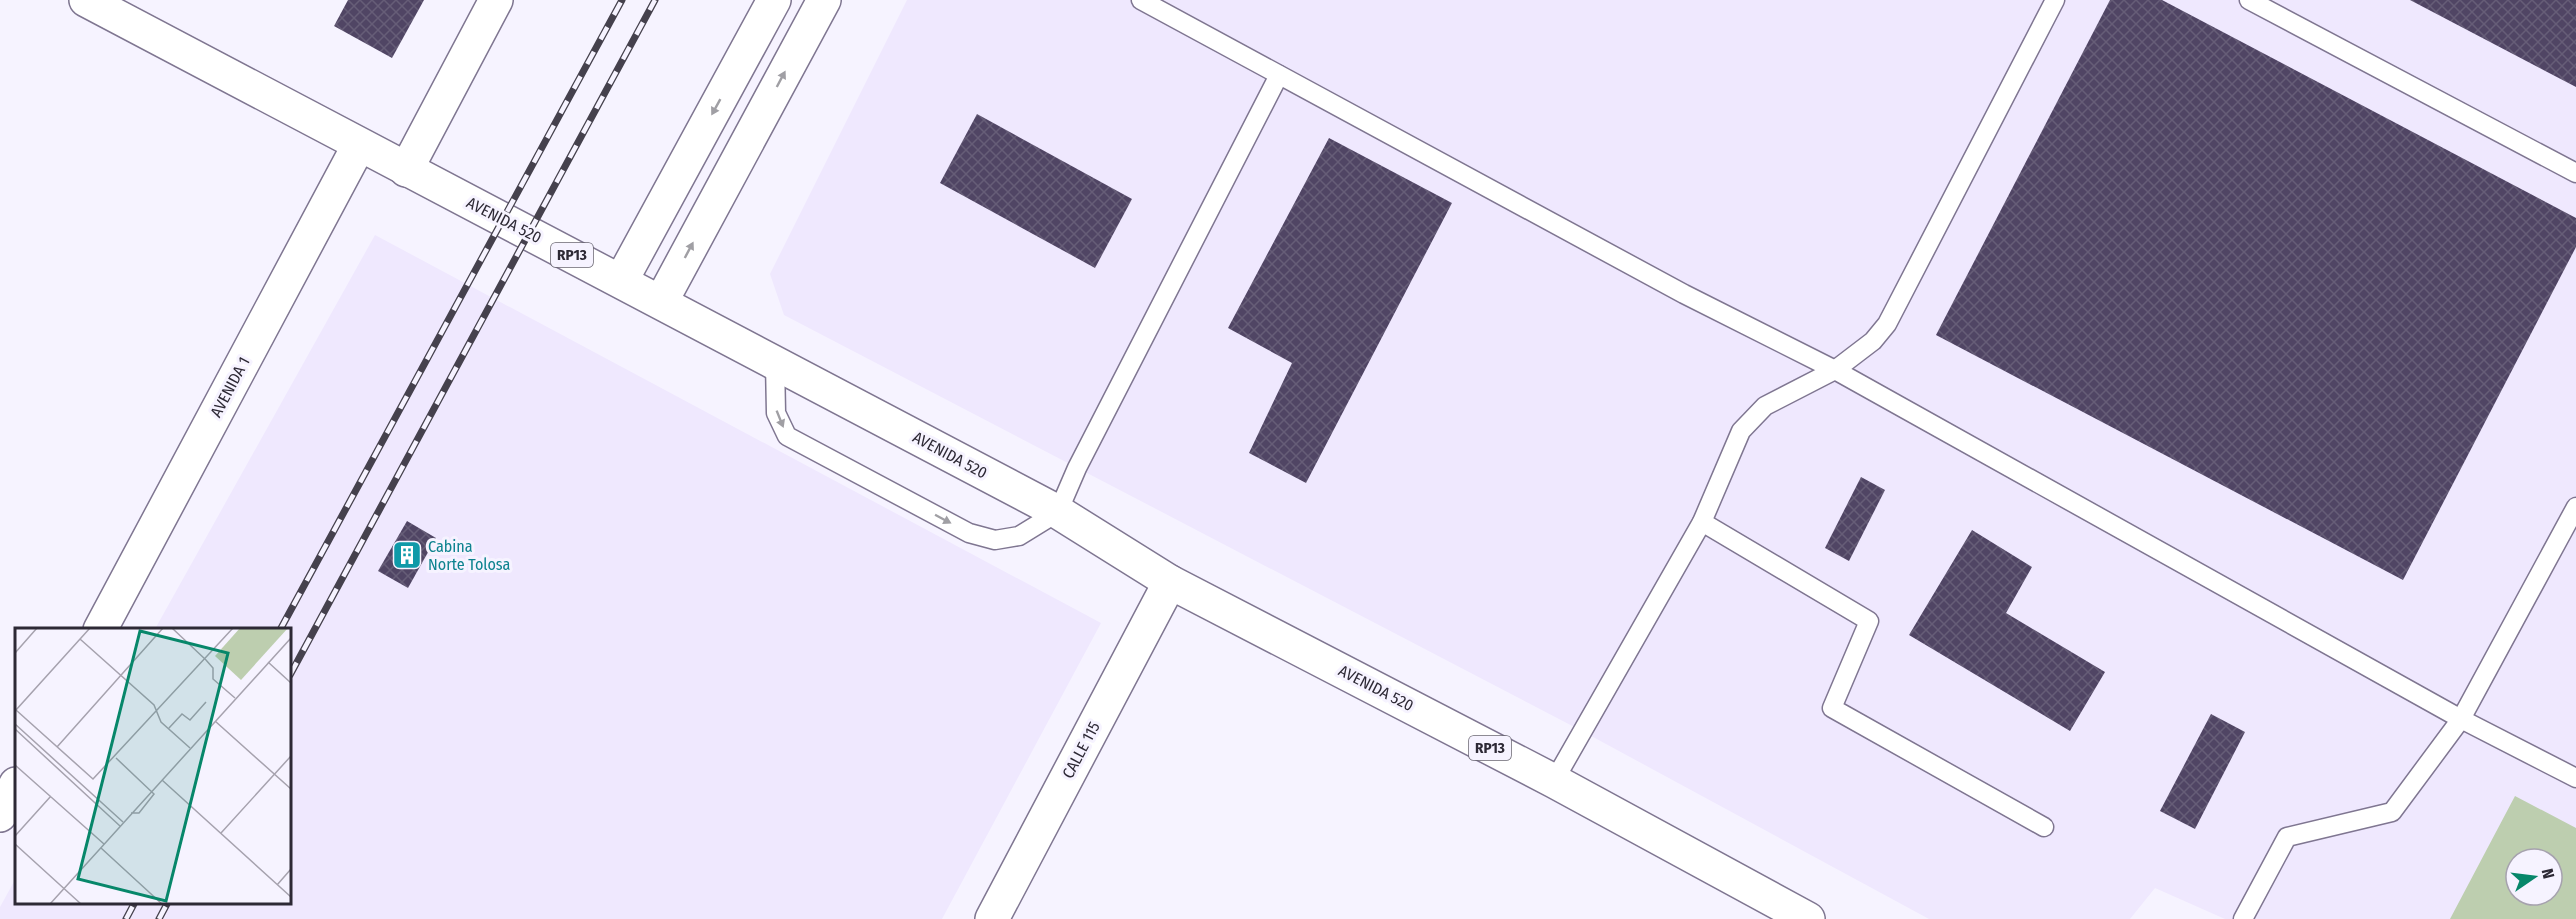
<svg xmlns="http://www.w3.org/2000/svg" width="2576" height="919" viewBox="0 0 2576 919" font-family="'Fira Sans Condensed',sans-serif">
	<defs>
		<pattern id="building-cross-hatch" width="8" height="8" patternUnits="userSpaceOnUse" patternTransform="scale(1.5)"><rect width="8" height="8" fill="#504564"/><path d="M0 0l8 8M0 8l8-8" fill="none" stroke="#665d77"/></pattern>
	</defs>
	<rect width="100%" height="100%" fill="#f6f3ff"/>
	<g fill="#efe8fe" fill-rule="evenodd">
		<path d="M907 0H2576V919H2225L2155 888 2130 919H1929L1582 731 784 315 770 274ZM2516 859H2552V895H2516Z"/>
		<path d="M375 235 1101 623 942 919H0V907L16 878V902H290V630L155 629Z"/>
	</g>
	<path fill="#bdceaf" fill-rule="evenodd" d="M2515 796 2576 828V919H2450ZM2516 859H2552V895H2516Z"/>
	<g fill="url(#building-cross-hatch)">
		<path d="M348 0H424L392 58 334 26Z"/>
		<path d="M2110 0H2162L2576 218V247L2403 580 1936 335Z"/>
		<path d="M2410 0H2576V87Z"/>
		<path d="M977 114 1132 199 1095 268 940 183Z"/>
		<path d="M1329 138 1452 203 1306 483 1249 453 1292 363 1228 328Z"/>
		<path d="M1861 477 1885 490 1849 561 1825 548Z"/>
		<path d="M407 521 436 538 408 588 378 571Z"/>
		<path d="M1972 530 2032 567 2006 613 2105 672 2070 731 1909 635Z"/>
		<path d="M2211 714 2245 732 2195 829 2160 811Z"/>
	</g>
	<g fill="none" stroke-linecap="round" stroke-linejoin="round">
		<g stroke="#7f7691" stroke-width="21">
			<g id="lane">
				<path d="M1141 0 1684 294 1835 370 2461 719 2576 778"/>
				<path d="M2249 0 2576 173"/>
				<path d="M775 362 776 413 787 436 969 533 995 540 1019 536 1058 512 1077 468 1279 75"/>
				<path d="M1702 522 1869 621 1832 708 2044 827"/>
				<path d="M1554 781 1702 522 1741 431 1765 406 1835 370 1873 341 1887 324 2055 0"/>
				<path d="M2243 919 2287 837 2392 812 2461 719 2576 507"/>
			</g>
		</g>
		<g stroke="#7f7691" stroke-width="36">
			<g id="street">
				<path d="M406 170 496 0"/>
				<path d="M100 630 359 145"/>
				<path d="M0 815 16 784"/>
				<path d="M992 919 1170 582"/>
			</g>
		</g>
		<g stroke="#7f7691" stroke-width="36">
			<g id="secondary">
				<path d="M621 281 774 0"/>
				<path d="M661 302 824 0"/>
			</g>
		</g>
		<g stroke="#7f7691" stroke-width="36">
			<path id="primary" d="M86 0 1058 512 1170 582 1554 781 1808 919"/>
		</g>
		<use href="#lane" stroke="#fff" stroke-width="18"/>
		<use href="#street" stroke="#fff" stroke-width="33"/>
		<use href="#secondary" stroke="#fff" stroke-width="33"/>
		<use href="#primary" stroke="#fff" stroke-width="33"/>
		<g stroke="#45414d" stroke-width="7">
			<g id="rail">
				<path d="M280 630 622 0"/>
				<path d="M290 675 655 0"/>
				<path d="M126 919 135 902"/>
				<path d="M159 919 168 902"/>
			</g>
		</g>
		<use href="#rail" stroke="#f6f3ff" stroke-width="4.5" stroke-dasharray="14" stroke-linecap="butt"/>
	</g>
	<defs><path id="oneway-solid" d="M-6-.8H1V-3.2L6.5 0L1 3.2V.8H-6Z" transform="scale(1.5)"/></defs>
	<g fill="#a09fa4">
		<use href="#oneway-solid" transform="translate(781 79) rotate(-62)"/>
		<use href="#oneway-solid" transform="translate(716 107) rotate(119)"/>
		<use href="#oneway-solid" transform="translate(689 250) rotate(-62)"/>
		<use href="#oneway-solid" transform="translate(780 419) rotate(68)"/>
		<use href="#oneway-solid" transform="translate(943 519) rotate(28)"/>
	</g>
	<defs>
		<g id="building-square" transform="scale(1.5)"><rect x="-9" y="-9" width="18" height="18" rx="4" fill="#0f9aa8" stroke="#f6f3ff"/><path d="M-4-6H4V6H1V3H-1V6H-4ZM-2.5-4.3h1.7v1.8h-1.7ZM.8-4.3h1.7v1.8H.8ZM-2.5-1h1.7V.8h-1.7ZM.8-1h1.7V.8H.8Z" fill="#fff"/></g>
	</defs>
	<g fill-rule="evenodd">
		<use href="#building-square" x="407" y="555"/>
	</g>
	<g text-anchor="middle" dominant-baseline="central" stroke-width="6" stroke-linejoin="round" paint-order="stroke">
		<g fill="#f6f3ff" stroke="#696672" stroke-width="1.5">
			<rect x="551" y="243" width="42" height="24" rx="4.5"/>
			<rect x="1469" y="736" width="42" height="24" rx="4.5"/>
		</g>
		<g font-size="15" font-weight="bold" fill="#2d2935">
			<text x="572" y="255">RP13</text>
			<text x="1490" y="748">RP13</text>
		</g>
		<g font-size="16" fill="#2d2935" stroke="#f6f3ff">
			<text transform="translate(504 220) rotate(27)">AVENIDA 520</text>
			<text transform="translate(230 387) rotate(-62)">AVENIDA 1</text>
			<text transform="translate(950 455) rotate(28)">AVENIDA 520</text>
			<text transform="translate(1376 688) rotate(27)">AVENIDA 520</text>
			<text transform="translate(1081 750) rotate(-62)">CALLE 115</text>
		</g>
		<g font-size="16" fill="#0d838f" stroke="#f6f3ff" text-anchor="start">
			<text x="428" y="546">Cabina<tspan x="428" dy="18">Norte Tolosa</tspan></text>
		</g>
	</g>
	<g transform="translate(15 628)">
		<rect width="276" height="276" fill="#f6f3ff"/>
		<path d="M225 0H273L226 52 200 28Z" fill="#bdceaf"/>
		<path fill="none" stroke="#a6a2ae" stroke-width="1.5" d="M75 0 1 82 78 151 218 0M157 0 191 32 198 40V51L220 70M65 11 139 77 146 94 175 120M0 25 22 0M253 34 276 55M200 93 276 161M0 96 108 194M154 100 167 86 175 92 191 74M0 101 105 198M42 119 148 0M101 130 139 166 124 185H116M0 137 89 216M147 152 276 269M206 205 276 128M0 208 36 168M0 216 66 276M86 220 147 276M262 257 276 241M35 276 276 10"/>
		<path fill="#07876a" fill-opacity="0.15" stroke="#07876a" stroke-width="3" d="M125 3 213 25 151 273 63 251Z"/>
		<rect width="276" height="276" fill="none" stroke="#2d2935" stroke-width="3"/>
	</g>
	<g transform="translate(2534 877) rotate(76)"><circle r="28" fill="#f6f3ff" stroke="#a6a2ae" stroke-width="1.5"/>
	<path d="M0-4.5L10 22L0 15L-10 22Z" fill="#07876a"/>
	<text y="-9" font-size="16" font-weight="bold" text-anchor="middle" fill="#2d2935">N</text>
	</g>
</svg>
